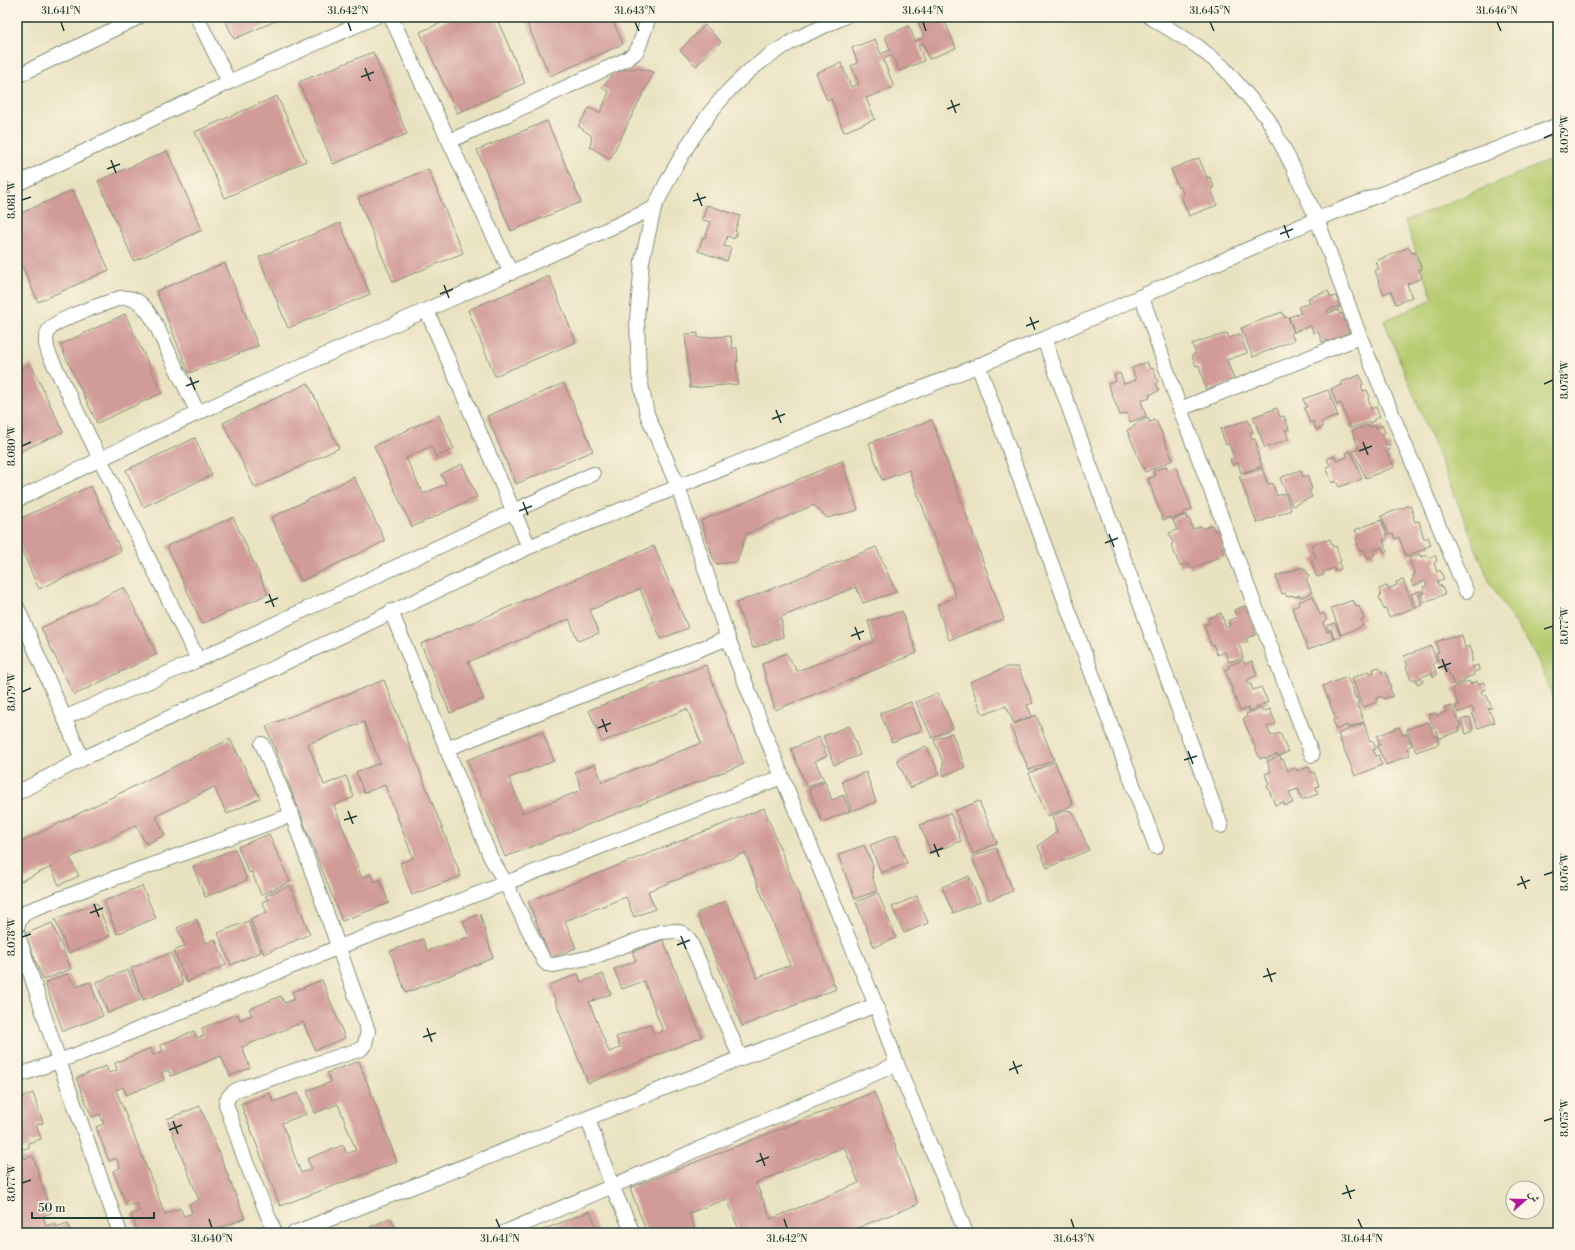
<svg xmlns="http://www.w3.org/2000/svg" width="1575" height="1250" viewBox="0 0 1575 1250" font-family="'Libre Bodoni',Amiri,serif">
	<rect width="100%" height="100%" fill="#fcf5e5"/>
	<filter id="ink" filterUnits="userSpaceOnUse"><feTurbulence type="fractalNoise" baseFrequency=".025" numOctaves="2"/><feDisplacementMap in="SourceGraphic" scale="8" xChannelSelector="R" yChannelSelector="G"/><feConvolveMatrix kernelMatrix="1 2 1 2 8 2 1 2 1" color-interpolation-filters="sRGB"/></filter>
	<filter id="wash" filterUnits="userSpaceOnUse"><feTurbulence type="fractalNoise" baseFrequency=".012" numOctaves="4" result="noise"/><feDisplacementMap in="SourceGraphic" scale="16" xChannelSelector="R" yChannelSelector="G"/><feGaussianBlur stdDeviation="0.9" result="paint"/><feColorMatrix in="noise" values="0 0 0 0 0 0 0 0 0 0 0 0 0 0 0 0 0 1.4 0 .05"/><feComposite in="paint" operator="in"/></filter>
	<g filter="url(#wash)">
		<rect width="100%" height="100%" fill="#e9e2c1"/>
		<path fill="#b6ca6e" stroke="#6a8451" d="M1558 157V708L1536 656 1490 583 1384 321 1433 299 1405 221Z"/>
		<g id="blocks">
			<g fill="#d19b98" fill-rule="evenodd">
				<path d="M224 17H279L280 19 234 39Z"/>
				<path d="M454 17H496L525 83 457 113 420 32Z"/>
				<path d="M524 17H611L623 44 550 76Z"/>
				<path d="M934 17H943L956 48 929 59 923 43 918 45 924 61 899 71 892 55 883 59 894 87 866 98 875 119 844 132 831 99 827 100 816 73 841 63 851 87 859 84 851 66 858 63 852 48 875 39 881 54 890 50 885 36 909 26 915 41 924 37 918 23Z"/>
				<path d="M705 25 721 42 696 66 680 50Z"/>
				<path d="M373 52 407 134 333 164 299 82Z"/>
				<path d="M637 68 654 72 610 159 590 147 592 136 578 126 589 108 600 113 609 92 602 87 616 71Z"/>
				<path d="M277 96 306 161 225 198 195 132Z"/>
				<path d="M547 121 581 202 511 231 477 150Z"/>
				<path d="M167 151 202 230 134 261 98 181Z"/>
				<path d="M1199 158 1207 178 1210 177 1214 187 1211 188 1217 205 1189 216 1181 196 1184 195 1180 186 1178 188 1171 169Z"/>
				<path d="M428 169 463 253 393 282 358 198Z"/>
				<path d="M73 190 109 270 38 302 17 254V215Z"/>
				<path d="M707 205 740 216 735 231 737 232 734 239 727 236 724 246 731 248 727 261 698 251 703 237 705 238 711 222 702 220Z"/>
				<path d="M340 223 370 294 288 328 259 257Z"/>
				<path d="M1409 247 1412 253 1415 252 1422 269 1419 270 1422 278 1407 284 1412 297 1396 304 1391 291 1383 294 1375 270 1379 269 1376 261Z"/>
				<path d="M225 263 258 346 189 373 156 291Z"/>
				<path d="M549 276 576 342 495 376 468 310Z"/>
				<path d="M1328 291 1331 298 1336 296 1340 306 1327 310 1328 313 1338 310 1340 314 1342 313 1349 333 1343 335 1344 339 1329 344 1328 340 1322 342 1318 331 1313 333 1311 326 1294 332 1289 317 1301 313 1298 307 1310 303 1308 298Z"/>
				<path d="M1282 312 1285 318 1288 317 1294 332 1291 333 1294 340 1253 357 1241 328Z"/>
				<path d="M125 314 162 393 97 423 60 345Z"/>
				<path d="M698 333V338L731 336 732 348H737L738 362H736L738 384 690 388 685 334Z"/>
				<path d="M1227 333 1229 338 1240 334 1247 353 1227 360 1235 382 1206 390 1199 365 1196 366 1192 355 1196 354 1192 344 1215 336V337Z"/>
				<path d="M1147 362 1150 369 1153 368 1158 382 1156 383 1159 391 1149 395 1150 398 1141 401 1146 416 1130 422 1127 413 1120 415 1108 384 1116 381 1114 375 1120 373 1124 384 1136 380 1132 368Z"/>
				<path d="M31 364 63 432 17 453V371Z"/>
				<path d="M1360 375 1363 385H1361L1363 391 1367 390 1370 397 1368 398 1371 409 1376 407 1380 417 1374 419V421L1350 428 1341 403 1337 405 1331 389 1342 385 1341 382Z"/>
				<path d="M308 383 339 448 255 488 223 423Z"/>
				<path d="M564 383 593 451 516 484 487 416Z"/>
				<path d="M1328 390 1338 416 1321 422 1323 427 1316 430 1313 421 1310 423 1304 408 1307 407 1303 399Z"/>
				<path d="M1277 408 1280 417 1284 416 1289 429 1285 430 1289 439 1265 448 1253 417Z"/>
				<path d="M439 415 454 449 436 457 431 446 406 458 423 494 446 484 441 474 462 464 477 497 412 527 374 446Z"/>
				<path d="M1148 418 1150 422 1156 420 1173 460 1145 472 1127 430 1135 426 1134 424Z"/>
				<path d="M932 420 1004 619 949 640 937 605 956 597 909 470 882 480 869 443Z"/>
				<path d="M1248 420 1253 432 1250 433 1253 440 1255 439 1258 448 1256 449 1262 466 1241 473 1238 463 1232 465 1230 459 1234 458 1229 444 1226 445 1220 429Z"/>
				<path d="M1368 425 1369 428 1375 425 1376 428 1382 425 1385 433 1381 434 1386 445 1389 444 1391 449 1386 451 1394 467 1366 478 1353 451 1359 449 1352 431Z"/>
				<path d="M195 438 212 475 143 507 126 470Z"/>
				<path d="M1351 451 1362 479 1339 487 1336 481 1332 483 1326 467 1330 466 1327 459 1335 456 1337 461 1347 457 1346 453Z"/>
				<path d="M842 461 858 510 827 518 814 505 746 534 737 562 715 564 701 521Z"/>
				<path d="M1166 466 1168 470 1176 467 1192 509 1184 512 1185 514 1170 519V517L1163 520 1148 479 1155 476 1153 471Z"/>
				<path d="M1262 468 1268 485 1272 483 1277 496 1285 493 1291 510 1257 523 1239 476Z"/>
				<path d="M1300 470 1303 477 1307 475 1312 489 1309 490 1312 497 1292 506 1280 478Z"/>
				<path d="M354 477 385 541 301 581 271 518Z"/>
				<path d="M91 486 121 551 39 589 17 540V520Z"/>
				<path d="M1410 505 1414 516 1413 517 1415 522 1419 521 1424 539 1428 537 1431 545 1424 548 1425 549 1406 556 1399 537 1395 539 1393 534 1389 535 1381 516Z"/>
				<path d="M1185 515 1187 519 1189 518 1193 529 1201 526 1203 529 1212 525 1215 532 1219 530 1225 545 1222 547 1225 555 1190 569 1188 563 1180 566 1171 545 1173 543 1169 533 1177 530 1173 520Z"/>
				<path d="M233 517 268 594 202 624 167 546Z"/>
				<path d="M1381 520 1388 538 1383 540 1387 551 1384 552 1382 547 1373 551 1375 555 1368 558 1364 550 1360 551 1356 539 1359 537 1355 530Z"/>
				<path d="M1330 539 1333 547 1336 546 1341 561 1339 562 1341 569 1334 571V568L1323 572 1324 575 1317 577 1311 560 1316 558 1311 545Z"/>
				<path d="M654 546 688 628 661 639 640 589 590 610 599 633 578 641 569 619 468 662 484 699 450 713 421 644Z"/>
				<path d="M876 547 896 592 863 603 856 587 781 617 783 637 753 648 736 603Z"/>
				<path d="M1420 554 1421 557 1428 555 1429 558 1435 555 1437 561 1434 563 1437 572 1440 570 1444 579 1437 581 1439 586 1441 585 1445 594 1425 602 1421 594 1425 593 1423 587 1427 585 1425 581 1413 586 1411 580 1414 579 1412 576 1415 575 1409 558Z"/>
				<path d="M1303 567 1304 570H1306L1309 577 1306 578 1312 593 1301 597 1300 595 1294 597 1293 595 1287 597 1285 593 1282 594 1276 576Z"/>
				<path d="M1403 580 1414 608 1389 617 1386 609 1384 610 1379 597 1381 596 1379 589 1387 586 1388 589 1397 585 1396 582Z"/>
				<path d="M124 587 157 654 74 695 41 628Z"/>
				<path d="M1421 591 1422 594 1419 595 1422 605 1416 608 1411 594Z"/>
				<path d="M1313 596 1320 615 1324 613 1327 621 1323 623 1327 632 1330 631 1334 640 1308 649 1292 608 1299 605 1298 602Z"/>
				<path d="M1353 600 1356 607 1359 606 1364 619 1361 620 1363 626 1341 635 1331 608Z"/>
				<path d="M1245 606 1247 612 1250 611 1256 626 1253 627 1256 635 1246 638 1248 641 1239 644 1243 658 1229 662 1225 652 1217 655 1213 644 1211 645 1204 625 1209 623V618L1221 613 1226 628 1230 626 1228 621 1237 618 1234 610Z"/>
				<path d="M902 611 917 653 775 710 762 664 786 653 797 671 874 642 868 621Z"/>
				<path d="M1335 623 1341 637 1335 639 1331 629 1328 630 1327 626Z"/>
				<path d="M1462 635 1465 648 1470 646 1473 655 1471 656 1473 661H1471L1472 667 1478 665 1479 670 1473 673 1474 675 1464 679 1465 681 1454 685 1447 668 1445 669 1443 662 1439 663 1436 653 1439 652 1435 642 1453 636V638Z"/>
				<path d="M1431 646 1437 662 1433 664 1437 675 1433 677 1432 673 1421 677 1423 682 1417 684 1415 678 1411 680 1406 667 1408 666 1404 656Z"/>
				<path d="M1243 660 1245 664 1252 661 1257 675 1247 680 1249 685 1251 684 1253 690 1261 687 1268 702 1249 711 1248 708 1240 711 1225 670 1229 668 1228 666Z"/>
				<path d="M706 665 744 764 505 857 467 760 542 731 554 761 509 778 523 813 582 790 575 772 595 764 602 782 701 743 687 709 602 742 589 710Z"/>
				<path d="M1007 667H1018L1033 703 1027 705 1032 716 1014 723 1006 706 983 715 970 682Z"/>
				<path d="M1379 667 1382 673 1386 672 1391 687 1390 688 1393 696 1384 699 1382 696 1376 698 1377 702 1363 707 1352 678 1369 671 1370 673 1374 672 1373 669Z"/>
				<path d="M1347 677 1353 689 1355 698 1357 697 1359 703 1357 704 1364 722 1348 728 1347 725 1336 730 1333 720 1336 719 1323 686Z"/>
				<path d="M384 680 461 876 412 895 400 863 413 858 385 785 364 793 356 772 380 763 364 722 308 744 324 785 346 776 354 797 334 805 362 878 371 874 374 882 380 880 389 903 342 921 266 726Z"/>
				<path d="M1469 681 1470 684 1477 681 1478 684 1484 682 1486 689 1481 691 1483 696 1486 694 1492 708 1488 709 1495 722 1478 728 1472 713 1474 712 1472 707 1458 713 1455 706 1459 705 1452 688Z"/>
				<path d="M938 693 953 728 932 738 916 702Z"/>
				<path d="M911 702 922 730 892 742 880 713Z"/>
				<path d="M1452 706 1461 726 1458 727 1460 731 1439 738 1437 731 1435 732 1429 715 1436 713 1437 716 1446 712 1444 708Z"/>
				<path d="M1261 708 1263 712 1270 709 1276 724 1267 727 1271 736 1280 733 1288 752 1278 756 1277 754 1266 759 1265 757 1260 759 1243 719 1247 717 1246 714Z"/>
				<path d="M1036 715 1054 760 1029 770 1010 726Z"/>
				<path d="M1470 717 1473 731 1466 734 1461 720Z"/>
				<path d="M1429 722 1434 737 1436 736 1439 744 1416 752 1407 729Z"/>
				<path d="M1364 723 1370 742 1373 741 1376 749 1373 750 1376 756 1378 755 1382 765 1355 776 1338 734Z"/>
				<path d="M849 726 860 755 834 765 823 736Z"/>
				<path d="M1399 727 1403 735 1407 734 1412 745 1407 748 1410 755 1386 765 1377 746 1380 745 1377 736Z"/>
				<path d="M952 733 965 767 943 776V762L934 740Z"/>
				<path d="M819 737 827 756 815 761 824 780 807 787 791 749Z"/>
				<path d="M230 739 260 798 227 814 214 787 156 816 165 835 146 844 136 825 70 858 79 876 59 885 51 867 17 883V844Z"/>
				<path d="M926 746 940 774 910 788 897 760Z"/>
				<path d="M1280 756 1281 760 1283 759 1288 771 1296 768 1297 771 1309 767 1311 773 1314 772 1319 786 1316 787 1318 794 1302 800 1298 789 1289 792 1293 803 1285 806 1283 802 1275 805 1267 785 1269 784 1265 774 1271 772 1267 761Z"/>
				<path d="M1055 762 1073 805 1047 816 1029 773Z"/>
				<path d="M866 772 876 802 852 811 842 781Z"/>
				<path d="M825 782 832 800 844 795 850 811 822 822 809 789Z"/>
				<path d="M979 801 997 843 973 854 955 811Z"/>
				<path d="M764 808 836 989 742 1026 697 913 726 901 757 978 790 965 745 853 648 891 655 909 634 917 626 897 565 921 576 948 550 958 528 901Z"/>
				<path d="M1067 810 1073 812 1089 850 1047 868 1038 846 1057 832 1052 816Z"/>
				<path d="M950 813 961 841 931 853 920 825Z"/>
				<path d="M269 834 290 882 261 895 252 872 249 873 238 847Z"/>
				<path d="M896 835 907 863 881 873 870 845Z"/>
				<path d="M864 845 873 865 872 876 877 891 855 899 838 855Z"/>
				<path d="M996 848 1013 891 989 900 972 857Z"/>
				<path d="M235 849 247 880 205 897 193 866Z"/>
				<path d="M969 876 980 902 953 913 942 887Z"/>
				<path d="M290 885 310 934 264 954 250 919 267 912 262 902 268 899 265 896Z"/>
				<path d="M142 886 156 918 117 934 104 901Z"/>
				<path d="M878 893 896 938 874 947 856 902Z"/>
				<path d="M917 896 928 923 904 933 892 907Z"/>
				<path d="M97 903 110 936 68 953 55 919Z"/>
				<path d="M480 914 493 958 406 993 390 951 423 939 427 951 469 937 463 921Z"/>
				<path d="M196 919 206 943 215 939 226 965 187 982 174 951 185 946 177 928Z"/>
				<path d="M248 921 261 952 231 965 218 933Z"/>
				<path d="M52 923 71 969 43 980 25 934Z"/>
				<path d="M663 940 702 1037 588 1083 549 985 578 974 581 982 603 974 611 994 589 1002 609 1052 620 1048 616 1037 650 1024 654 1034 663 1031 644 981 622 989 614 969 636 961 632 952Z"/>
				<path d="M171 953 183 984 143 1000 131 968Z"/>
				<path d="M128 970 140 1000 108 1013 96 982Z"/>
				<path d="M67 974 76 987 90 982 103 1016 63 1031 45 983Z"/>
				<path d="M322 980 345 1038 315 1050 303 1022 242 1047 250 1068 230 1076 221 1056 171 1076 168 1070 161 1073 164 1080 126 1095 123 1087 116 1090 165 1214 180 1208 184 1216 192 1213 189 1204 199 1200 167 1119 200 1106 245 1218 208 1233H200L198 1228 190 1231 191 1233H138L131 1215 139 1211 136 1203 127 1206 113 1171 120 1168 116 1158 109 1161 96 1127 104 1124 100 1114 92 1117 76 1078 106 1066 109 1073 117 1070 115 1063 151 1048 153 1055 163 1051 160 1045 194 1031 197 1038 204 1036 202 1028 238 1014 240 1020 252 1015 249 1009 281 996 284 1003 295 999 292 992Z"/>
				<path d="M359 1061 397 1162 280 1206 241 1104 270 1093 273 1102 298 1093 306 1114 282 1123 301 1173 312 1169 307 1159 343 1145 347 1154 356 1150 338 1104 315 1113 307 1091 331 1082 327 1073Z"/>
				<path d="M874 1092 918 1204 844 1233H740L727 1199 689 1213 696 1233H647L630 1188ZM844 1147 859 1183 771 1219 756 1183Z"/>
				<path d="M33 1093 43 1123 36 1125 41 1139 28 1143 30 1147 20 1150 23 1159 33 1156 51 1213 43 1216 46 1226 55 1223 56 1227 68 1223 71 1233H17V1099Z"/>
				<path d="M590 1211 599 1233H535Z"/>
				<path d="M390 1218 397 1229 387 1233H372L370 1227Z"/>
			</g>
		</g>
	</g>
	<g filter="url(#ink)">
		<use href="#blocks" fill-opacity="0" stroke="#84907a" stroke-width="1"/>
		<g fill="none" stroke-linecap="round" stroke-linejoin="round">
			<g stroke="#84907a" stroke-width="16">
				<g id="street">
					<path d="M197 17 229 82"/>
					<path d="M391 17 511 273"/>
					<path d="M844 17 798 38 770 55 749 71 728 91 709 114 690 142 670 176 654 208 642 261 637 320 639 375 647 414 678 487 728 638 782 777 876 1005 897 1064 966 1233"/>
					<path d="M1150 17 1197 46 1223 67 1268 119 1293 167 1317 219 1360 337 1466 591"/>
					<path d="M17 76 139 17"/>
					<path d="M450 141 627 59 635 53 638 49 649 17"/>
					<path d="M17 184 229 82 375 17"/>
					<path d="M1142 297 1180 409 1312 755"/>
					<path d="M427 311 529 547"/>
					<path d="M1044 339 1221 826"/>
					<path d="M978 365 1156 847"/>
					<path d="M1180 409 1360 337"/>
					<path d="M17 500C226 395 442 305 654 208"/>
					<path d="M17 607 82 759"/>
					<path d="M391 611 490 856 506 884 544 961 547 964 554 965 596 956 660 932 675 931 682 933 689 939 697 957 741 1059"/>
					<path d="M198 660 49 354C46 346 44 338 49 330 57 318 105 304 120 298 128 297 134 298 140 303 153 314 160 334 167 349 177 370 188 392 198 413"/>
					<path d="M64 718 198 660 593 474"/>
					<path d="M262 744 292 815 368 1031 365 1044 361 1049 239 1089C232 1092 227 1096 226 1104L244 1157 275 1233"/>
					<path d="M446 749 728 638"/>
					<path d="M17 793 82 759 529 547 1044 339 1317 219 1558 125"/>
					<path d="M17 929C18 921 22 915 28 911L112 879 292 815"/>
					<path d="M17 932 59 1061 120 1233"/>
					<path d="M17 1076 78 1054 339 947 782 777"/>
					<path d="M588 1119 612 1186 633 1233"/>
					<path d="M294 1233 876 1005"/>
					<path d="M503 1233 897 1064"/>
				</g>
			</g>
			<use href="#street" stroke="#fff" stroke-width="14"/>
		</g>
	</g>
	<path fill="none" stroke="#1f3d34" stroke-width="1.5" d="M61 22 64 31M348 22 351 31M635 22 639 31M923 22 926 31M1210 22 1214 31M1497 22 1501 31M365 68 370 81M361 77 374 72M951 100 956 113M947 109 960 104M1544 138 1553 134M111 160 116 173M107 169 120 164M697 193 702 206M22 200 31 197M693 201 706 197M1284 225 1289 238M1280 234 1293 229M444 285 449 298M440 294 453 289M1030 317 1035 330M1026 326 1039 321M190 377 195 390M1544 384 1553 380M186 386 199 381M776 410 781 423M772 419 785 414M1363 442 1368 455M22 446 31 442M1359 451 1372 446M523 502 528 515M519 511 532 506M1109 534 1114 547M1105 543 1118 538M269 594 274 607M265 603 278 598M855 627 860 640M1544 629 1553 626M851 636 864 631M1442 659 1447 672M1438 668 1451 663M22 692 31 688M602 719 607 732M598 728 611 723M1188 751 1193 764M1184 760 1197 756M348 811 353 824M344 820 357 816M934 844 939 857M930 853 943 848M1544 875 1553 872M1521 876 1526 889M1517 885 1530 880M94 904 99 917M90 913 103 908M681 936 686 949M22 937 31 934M677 945 690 940M1267 968 1272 982M1263 977 1276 973M427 1028 432 1042M423 1037 436 1033M1013 1061 1018 1074M1009 1070 1022 1065M173 1121 178 1134M1544 1121 1553 1118M169 1130 182 1125M760 1153 765 1166M756 1162 769 1157M22 1183 31 1180M1346 1185 1351 1199M1342 1194 1355 1190M209 1219 212 1228M496 1219 500 1228M784 1219 787 1228M1071 1219 1074 1228M1358 1219 1362 1228"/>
	<rect width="1575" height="1250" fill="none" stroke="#fcf5e5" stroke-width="44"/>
	<g transform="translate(1525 1200) rotate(70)"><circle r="19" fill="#fcf5e5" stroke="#a4ab9e"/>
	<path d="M0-3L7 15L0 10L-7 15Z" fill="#b5179e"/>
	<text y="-6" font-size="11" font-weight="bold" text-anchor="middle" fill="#1f3d34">ش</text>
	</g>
	<path d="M32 1212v6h122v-6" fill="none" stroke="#1f3d34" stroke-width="2"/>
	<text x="38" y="1212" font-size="12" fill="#1f3d34" stroke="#fcf5e5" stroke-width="3" paint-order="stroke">50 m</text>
	<rect x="22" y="22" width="1531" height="1206" fill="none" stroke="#1f3d34" stroke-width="1.5"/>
	<g font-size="10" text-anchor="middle" fill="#1f3d34">
		<text x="61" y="14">31.641°N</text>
		<text x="348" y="14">31.642°N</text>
		<text x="635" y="14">31.643°N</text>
		<text x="923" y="14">31.644°N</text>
		<text x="1210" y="14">31.645°N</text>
		<text x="1497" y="14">31.646°N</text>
		<text transform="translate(1564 134) rotate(-90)" y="4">8.079°W</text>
		<text transform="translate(11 200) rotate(-90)" y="4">8.081°W</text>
		<text transform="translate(1564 380) rotate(-90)" y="4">8.078°W</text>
		<text transform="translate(11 446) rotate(-90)" y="4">8.080°W</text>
		<text transform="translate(1564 626) rotate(-90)" y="4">8.077°W</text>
		<text transform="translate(11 692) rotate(-90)" y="4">8.079°W</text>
		<text transform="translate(1564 872) rotate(-90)" y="4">8.076°W</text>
		<text transform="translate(11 937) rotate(-90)" y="4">8.078°W</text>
		<text transform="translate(1564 1118) rotate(-90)" y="4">8.075°W</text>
		<text transform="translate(11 1183) rotate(-90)" y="4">8.077°W</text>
		<text x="212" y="1242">31.640°N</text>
		<text x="500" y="1242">31.641°N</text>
		<text x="787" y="1242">31.642°N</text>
		<text x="1074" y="1242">31.643°N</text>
		<text x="1362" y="1242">31.644°N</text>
	</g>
</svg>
